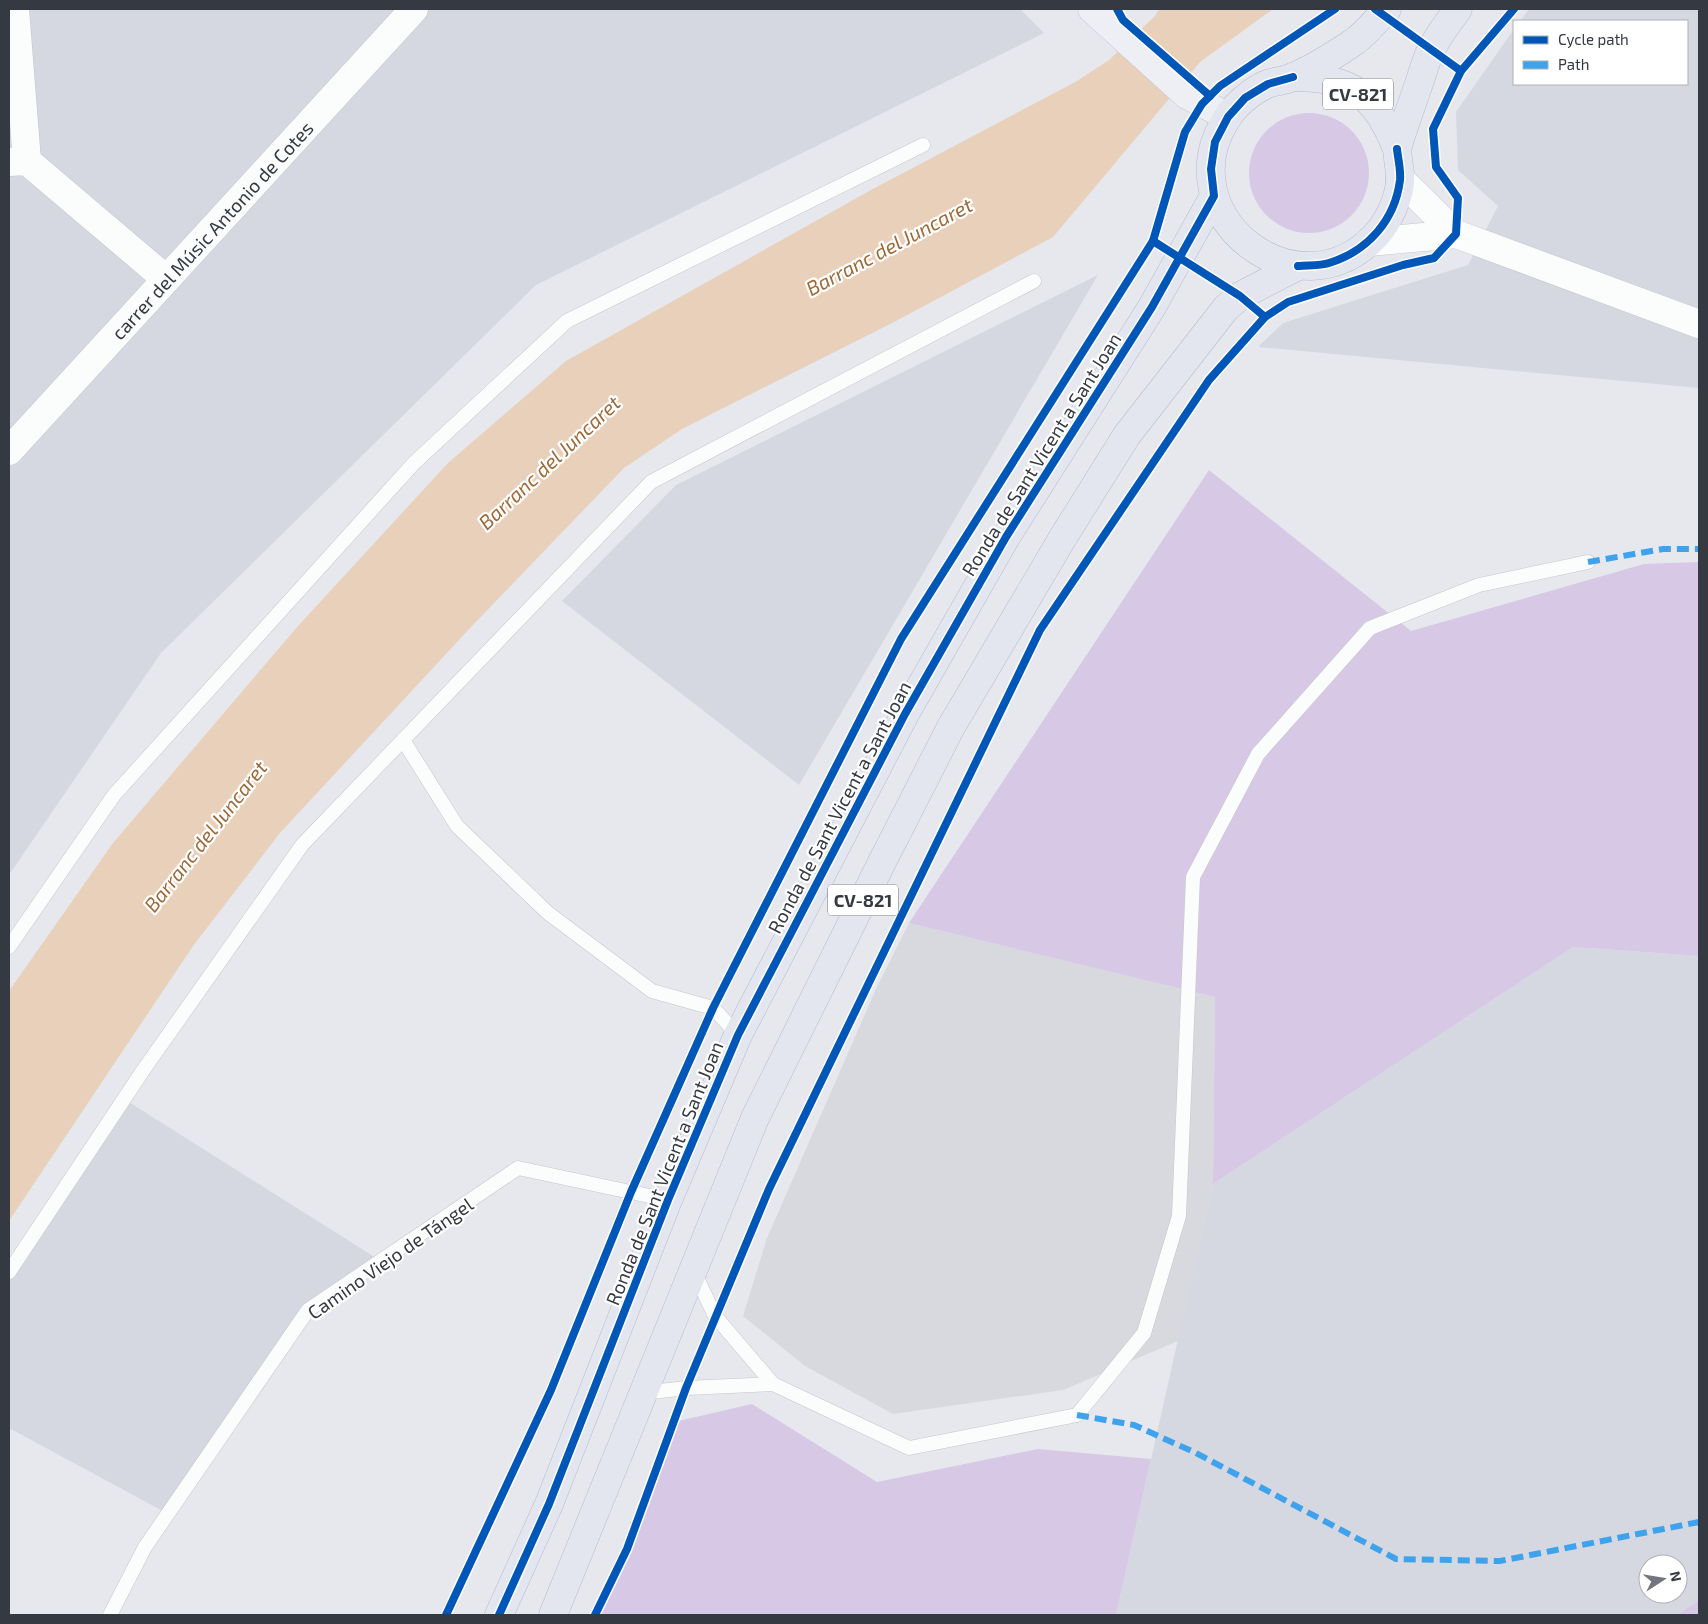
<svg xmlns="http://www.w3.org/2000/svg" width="1708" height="1624" viewBox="0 0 1708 1624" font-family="'Exo 2',sans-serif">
	<rect width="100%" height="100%" fill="#e7e8ed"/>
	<g fill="#d5d8e1" fill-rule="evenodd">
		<path d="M9 9H1020L1044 33 536 285 161 653 9 875Z"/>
		<path d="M1529 9H1699V388L1258 347 1283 323 1468 265 1498 206 1458 170 1456 112 1514 29V84H1687V21H1520Z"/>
		<path d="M1098 275 799 785 562 601 676 485Z"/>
		<path d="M1573 947 1699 956V1600L1677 1615H1116L1213 1184ZM1648 1564H1678V1594H1648Z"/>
		<path d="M124 1099 381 1261 308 1310 172 1516 9 1428V1272Z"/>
	</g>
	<path fill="#d7d9de" d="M909 923 1215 997 1213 1184 1178 1341 1063 1390 893 1414 805 1366 743 1316 767 1238 876 989Z"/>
	<g fill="#d7c9e6">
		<circle cx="1309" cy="173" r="60"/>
		<path d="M1209 470 1411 631 1644 564 1699 562V956L1573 947 1213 1184 1215 997 909 923Z"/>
		<path d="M752 1404 877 1482 1038 1449 1151 1459 1116 1615H595L627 1549 674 1422Z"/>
		<path d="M1699 1600V1615H1677Z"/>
	</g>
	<path fill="#e8d0bb" d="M1159 9H1273L1200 62 1053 237 894 322 682 429 624 468 471 627 280 833 193 946 9 1221V991L113 843 298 626 448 463 566 361 871 190 1077 81 1109 60 1155 16Z"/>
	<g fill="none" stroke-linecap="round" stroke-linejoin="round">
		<g stroke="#c5c6cb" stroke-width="15">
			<g id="service">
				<path d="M403 740 457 826 548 913 652 991 713 1008 738 1035"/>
				<path d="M9 947 114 795 414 463 567 321 923 145"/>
				<path d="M9 1272 144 1069 302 845 651 482 1034 281"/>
				<path d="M694 1272 715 1316 773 1384 909 1448 1077 1415 1144 1333 1179 1216 1193 877 1258 754 1370 628 1479 585 1588 562"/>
				<path d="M643 1393 686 1388 773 1384"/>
				<path d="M110 1615 145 1547 308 1310 518 1168 668 1200"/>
			</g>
		</g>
		<g stroke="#c5c6cb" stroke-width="29">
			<g id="minor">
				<path d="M15 9 27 161"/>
				<path d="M9 162 27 161 166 279"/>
				<path d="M1456 234 1699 324"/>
				<path d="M1369 242 1456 234 1400 179"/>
				<path id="s1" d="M9 451 414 9"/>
			</g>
		</g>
		<g stroke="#c3c6d0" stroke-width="29">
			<path id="secondary" d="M1092 9 1187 95 1228 117"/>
		</g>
		<g stroke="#b6bcce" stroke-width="29">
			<g id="primary">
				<path d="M1387 9C1377 19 1367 33 1355 41 1340 52 1310 70 1293 77 1285 81 1275 81 1267 84 1252 91 1236 104 1227 118 1164 216 1299 319 1376 235 1389 221 1401 195 1400 176 1400 167 1396 155 1398 146 1403 127 1411 108 1417 89 1422 76 1425 62 1431 50 1438 35 1449 22 1458 9"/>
				<path d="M1293 77C1351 77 1376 95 1397 149"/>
				<path d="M499 1615 549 1504 668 1200 738 1035 905 714 1006 537 1152 307 1214 196"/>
				<path d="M553 1615 755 1118 878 870 951 727 1062 539 1127 435 1226 308 1240 296 1298 266"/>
			</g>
		</g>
		<use href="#service" stroke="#fbfcfc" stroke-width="14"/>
		<use href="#minor" stroke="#fbfcfc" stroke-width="28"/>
		<use href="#secondary" stroke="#eeeff5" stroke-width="28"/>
		<use href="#primary" stroke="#e3e5ef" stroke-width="28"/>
		<g stroke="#3ea3ec" stroke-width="6" stroke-dasharray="12 6" stroke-linecap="butt">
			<path d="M1588 562 1663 549H1699"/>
			<path d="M1077 1415 1134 1425 1196 1453 1396 1559 1500 1561 1699 1522"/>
		</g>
		<g stroke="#fff" stroke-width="11">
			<g id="cycleway">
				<path d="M1117 9 1123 20 1210 96"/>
				<path d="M1375 9 1461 71"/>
				<path d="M1153 241 1240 296 1265 317"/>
				<path d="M1298 266C1308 265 1320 266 1329 263 1368 251 1395 220 1400 180 1401 170 1398 159 1397 149"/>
				<path d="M446 1615 551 1390 631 1192 713 1008 901 639 1153 241 1185 132 1202 104 1220 86 1335 9"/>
				<path d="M499 1615 549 1504 668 1200 738 1035 905 714 1006 537 1152 307 1214 196 1211 169 1215 142 1228 117 1245 98 1268 84 1293 77"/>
				<path d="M595 1615 627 1549 686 1388 769 1189 1040 630 1209 380 1265 317 1288 302 1403 265 1434 258 1456 234 1458 198 1436 167 1433 129 1461 71 1514 9"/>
			</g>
		</g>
		<use href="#cycleway" stroke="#0057b8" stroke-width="8"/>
	</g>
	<g text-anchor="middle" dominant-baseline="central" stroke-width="4.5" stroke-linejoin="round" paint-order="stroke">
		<g fill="#fff" stroke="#72747b" stroke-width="1">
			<rect x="1323" y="78.5" width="70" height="31" rx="4"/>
			<rect x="828" y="884.5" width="70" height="31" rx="4"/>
		</g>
		<g font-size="18" font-weight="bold" fill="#353942">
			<text x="1358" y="94">CV-821</text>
			<text x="863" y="900">CV-821</text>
		</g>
		<g font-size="19" fill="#353942" stroke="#fff">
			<text stroke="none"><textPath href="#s1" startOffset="300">carrer del Músic Antonio de Cotes</textPath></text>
			<text transform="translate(1041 454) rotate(-58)">Ronda de Sant Vicent a Sant Joan</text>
			<text transform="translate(839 807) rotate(-62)">Ronda de Sant Vicent a Sant Joan</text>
			<text transform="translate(664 1173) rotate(-68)">Ronda de Sant Vicent a Sant Joan</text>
			<text transform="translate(390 1258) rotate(-35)">Camino Viejo de Tángel</text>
		</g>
		<g font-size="20" font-style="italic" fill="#9c6837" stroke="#fff">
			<text transform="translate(889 246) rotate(-28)">Barranc del Juncaret</text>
			<text transform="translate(549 462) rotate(-43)">Barranc del Juncaret</text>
			<text transform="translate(205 836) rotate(-52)">Barranc del Juncaret</text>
		</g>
	</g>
	<rect width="1708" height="1624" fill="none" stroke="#353942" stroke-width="20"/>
	<rect x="1513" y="20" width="175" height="65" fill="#ffffff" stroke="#aeb0b3"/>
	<rect x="1523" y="36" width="25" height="8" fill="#0057b8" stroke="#aeb0b3"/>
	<text x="1558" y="45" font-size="15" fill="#353942">Cycle path</text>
	<rect x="1523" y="61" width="25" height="8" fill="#3ea3ec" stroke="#aeb0b3"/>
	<text x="1558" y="70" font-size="15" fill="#353942">Path</text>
	<g transform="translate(1663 1579) rotate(78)"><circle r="24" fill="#ffffff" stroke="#aeb0b3"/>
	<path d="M0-4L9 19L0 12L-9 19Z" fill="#73767e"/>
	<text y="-8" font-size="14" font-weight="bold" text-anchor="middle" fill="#353942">N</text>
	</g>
</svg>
